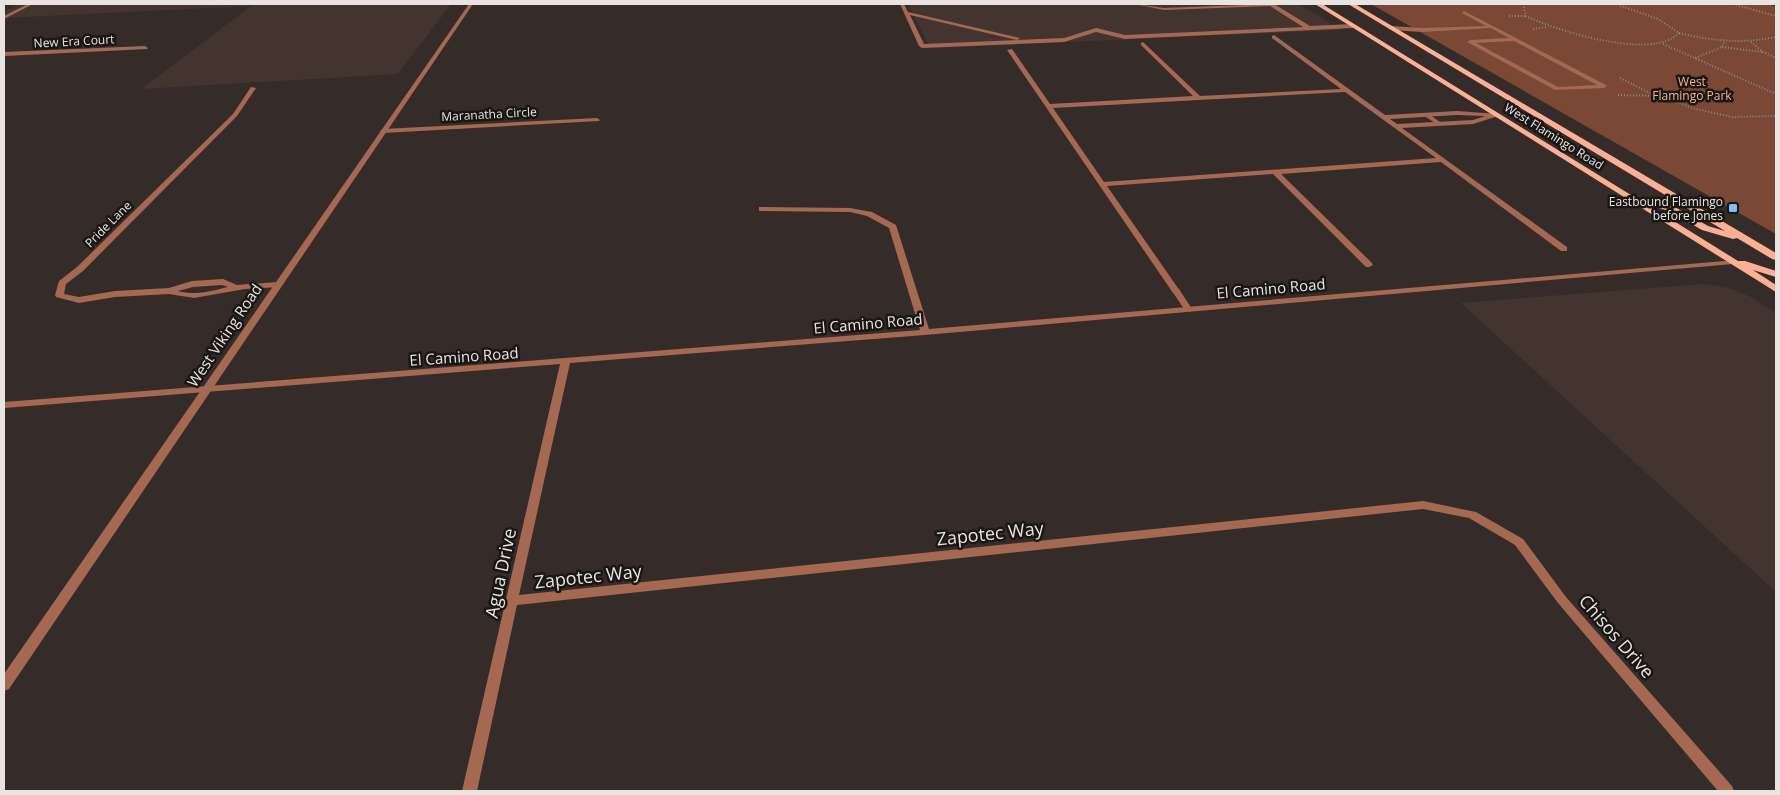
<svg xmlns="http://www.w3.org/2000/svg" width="1780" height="795" viewBox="0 0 1780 795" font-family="'Open Sans',sans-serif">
	<rect width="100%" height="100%" fill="#352c29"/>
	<g fill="#43342f">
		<path d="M19 4H451L398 74 141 89 251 6 4 18V12Z"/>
		<path d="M908 4H1299L1342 30 930 48Z"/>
		<path d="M1703 284 1726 287 1751 297 1776 313V592L1461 303Z"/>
	</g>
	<path fill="#7b4836" d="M1371 4H1768L1776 7V234Z"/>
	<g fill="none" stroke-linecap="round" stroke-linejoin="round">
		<g stroke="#8f8886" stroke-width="2" stroke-dasharray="1 2" stroke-linecap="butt">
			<path d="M1523 4 1526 16C1557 31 1652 61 1679 33L1658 19 1616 4"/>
			<path d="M1733 4 1776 16"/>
			<path d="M1509 16H1526"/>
			<path d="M1533 29 1546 27"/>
			<path d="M1679 33C1712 41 1743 44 1776 37"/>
			<path d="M1751 42 1763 52 1776 58"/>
			<path d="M1663 44 1776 94"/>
			<path d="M1722 47 1763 52"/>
			<path d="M1695 58 1722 47 1724 42"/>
			<path d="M1620 78 1650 93"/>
			<path d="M1618 95 1662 96 1692 108 1732 117 1776 116"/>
		</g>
		<g fill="#a46853" fill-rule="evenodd">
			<path d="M900 4H904L908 12 1020 38 1017 40 910 15 924 44 1064 38 1096 28 1125 35 1303 27 1270 6 1164 10 1135 4 1164 8 1274 4 1310 26 1353 24 1356 26 1353 28 1125 39 1096 32 1064 42 922 48 919 46Z"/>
			<path d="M1464 11 1606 85 1607 86 1604 88 1555 90 1467 42 1470 40 1509 38 1491 28 1422 32 1391 30 1388 28 1391 26 1422 28 1486 26 1462 13ZM1514 41 1597 85 1558 87 1476 43Z"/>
			<path d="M1423 113H1427L1443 124 1438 125 1423 115Z"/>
			<path d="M1176 288 1179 289 1192 309 1191 311H1185L1184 309 1172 291Z"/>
		</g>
		<g fill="#a46853" fill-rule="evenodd">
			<path d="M28 4H33L4 19V16Z"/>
			<path d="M1274 35 1385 115 1457 111 1498 114V116L1473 124 1402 128 1567 247V251H1561L1441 162 1281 174 1372 263 1373 265 1369 267H1366L1273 174 1107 186 1180 291 1179 293H1173L1007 50 1012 49 1050 104 1193 96 1141 45V43L1143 42 1200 96 1341 89 1272 38V36ZM1345 92 1436 158 1104 182 1053 108ZM1457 115 1485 116 1473 120 1397 124 1390 119Z"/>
			<path d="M145 46 148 48 147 49 4 56V52Z"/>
			<path d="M251 87 256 88 237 116 83 271 66 284 64 294 79 297 115 291 169 288 192 281 223 279 237 285 277 282 280 283V287L245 289 194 298 169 294 115 297 79 303 56 297 55 295 59 281 77 267 233 114ZM222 285 228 287C211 291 195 296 178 291L193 287Z"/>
			<path d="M597 118 600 120 599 121 383 133 380 131 383 129Z"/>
			<path d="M759 207 850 208 872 212 896 225 929 329 1736 260 1737 262 1733 264 925 335 570 363 519 595 1423 501 1476 512 1523 539 1566 597 1732 786 1734 791H1718L1558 603 1515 545 1469 518 1423 509 517 605 477 791H462L560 364 4 408V402L920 330 889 228 867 216 850 212 762 211H759Z"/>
		</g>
		<path fill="#a46853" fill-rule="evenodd" d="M469 4H473L9 689 4 691V674Z"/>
		<path fill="#fbb096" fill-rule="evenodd" d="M1315 4H1322L1639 200 1643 198 1675 207 1708 226 1725 231 1348 4H1355L1776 253V260L1772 259 1737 238 1733 239 1702 230 1669 211 1648 205 1738 261H1745L1776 271V277L1753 270 1776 285V292Z"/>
	</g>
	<rect fill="#81bdfa" stroke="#1a1614" stroke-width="2" x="1728" y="203" width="10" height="10" rx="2.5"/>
	<g text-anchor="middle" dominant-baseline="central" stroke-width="5" stroke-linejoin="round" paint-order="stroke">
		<g font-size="12" fill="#e9e4e2" stroke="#1a1614">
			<text transform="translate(74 41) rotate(-3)">New Era Court</text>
			<text transform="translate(489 114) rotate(-3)">Maranatha Circle</text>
			<text transform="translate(1554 136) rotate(32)">West Flamingo Road</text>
			<text transform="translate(108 224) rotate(-45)">Pride Lane</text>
		</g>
		<g font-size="12" fill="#f8af95" stroke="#1a1614">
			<text x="1692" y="81">West<tspan x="1692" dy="14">Flamingo Park</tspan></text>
		</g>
		<g font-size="12" fill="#e9e4e2" stroke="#1a1614" text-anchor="end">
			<text x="1723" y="201">Eastbound Flamingo<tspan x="1723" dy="14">before Jones</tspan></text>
		</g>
		<g font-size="15" fill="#e9e4e2" stroke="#1a1614">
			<text transform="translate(1271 288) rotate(-5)">El Camino Road</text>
			<text transform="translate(868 323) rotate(-5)">El Camino Road</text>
			<text transform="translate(224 335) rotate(-56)">West Viking Road</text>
			<text transform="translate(464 356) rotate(-4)">El Camino Road</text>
		</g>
		<g font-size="18" fill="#e9e4e2" stroke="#1a1614">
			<text transform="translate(990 533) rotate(-6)">Zapotec Way</text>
			<text transform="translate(500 573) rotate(-78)">Agua Drive</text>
			<text transform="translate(588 576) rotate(-6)">Zapotec Way</text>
			<text transform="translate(1617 636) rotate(49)">Chisos Drive</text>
		</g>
	</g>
	<rect width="1780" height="795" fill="none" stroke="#e9e4e2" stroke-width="10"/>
</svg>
